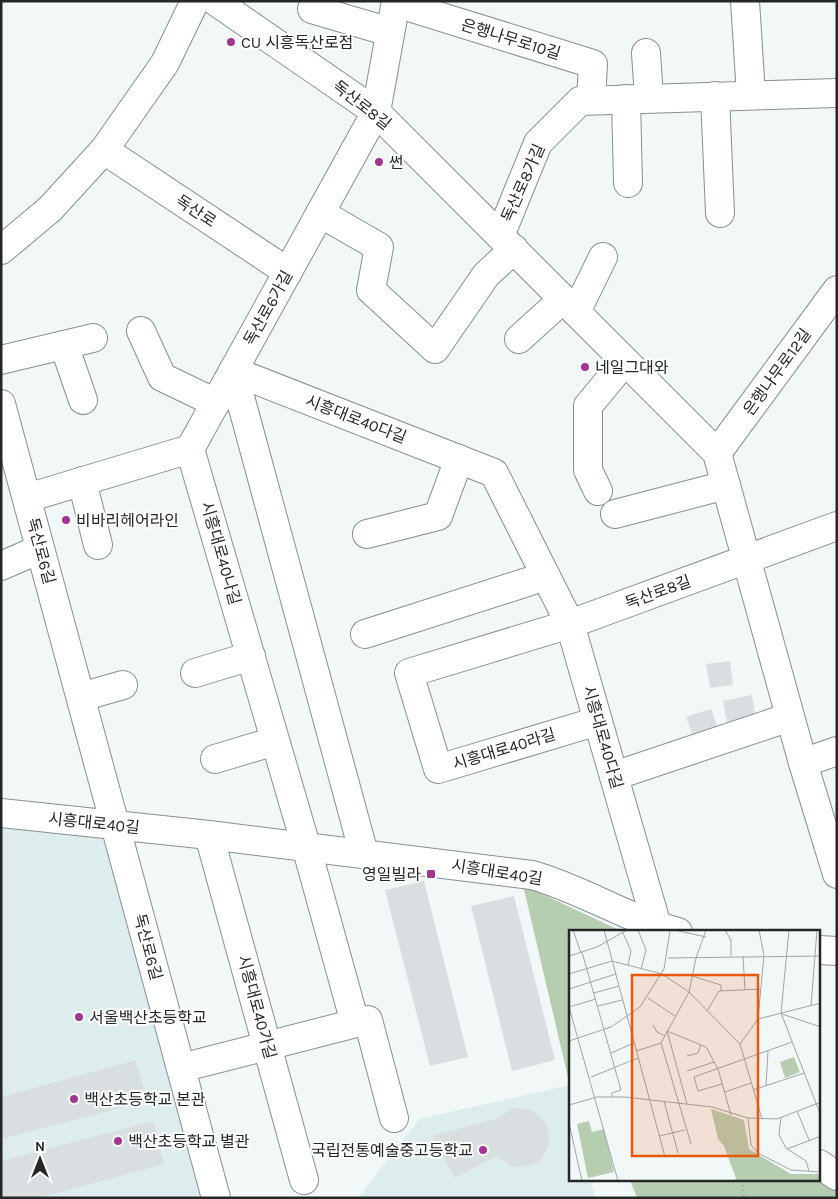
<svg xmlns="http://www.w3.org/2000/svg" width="838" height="1199" viewBox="0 0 838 1199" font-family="Karla,'Noto Sans KR',sans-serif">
	<rect width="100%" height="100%" fill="#f2f8f8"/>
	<g fill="#ddecec">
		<path d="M1 827 104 836 208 1198H1Z"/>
		<path d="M570 1085V1180H591L595 1198H358L419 1119Z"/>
	</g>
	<g fill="#b6cdb2">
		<path d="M523 885 621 931 570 932V1086Z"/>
		<path d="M630 1180H819L837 1190V1198H637Z"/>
	</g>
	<g fill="#d9dee0">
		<path d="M730 661 733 685 710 688 706 664Z"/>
		<path d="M752 695 756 719 727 724 723 701Z"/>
		<path d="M711 709 719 731 694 740 686 717Z"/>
		<path d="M424 881 468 1057 430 1066 385 890Z"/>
		<path d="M514 896 555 1060 512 1071 471 906Z"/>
		<path d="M136 1060 147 1101 1 1139V1097Z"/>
		<path d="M513 1108 532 1110 547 1124 550 1143 541 1160 532 1165 513 1167 496 1156 455 1178 432 1136 496 1119Z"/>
		<path d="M153 1121 164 1164 39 1198H1V1161Z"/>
	</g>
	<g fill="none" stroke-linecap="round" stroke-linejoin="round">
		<g stroke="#898e8e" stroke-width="30">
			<g id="minor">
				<path d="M215 1 376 112 717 453 803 763 837 874"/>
				<path d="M745 1 751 95"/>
				<path d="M396 3 593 64 591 100"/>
				<path d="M312 9 390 32"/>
				<path d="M646 53 649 98"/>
				<path d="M715 96 720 213"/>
				<path d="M626 99 628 183"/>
				<path d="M104 150 288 272"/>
				<path d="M320 213 379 247 371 290 435 349 486 275 514 249"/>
				<path d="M500 236 538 143 580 101 837 93"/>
				<path d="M576 312 603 257"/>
				<path d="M141 331 162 377 216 403"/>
				<path d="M519 339 563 299"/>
				<path d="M64 345 83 400"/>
				<path d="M1 360 93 338"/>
				<path d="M233 371 494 473 570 624 657 926"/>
				<path d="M233 371 364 854"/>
				<path d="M1 404 216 1198"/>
				<path d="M190 449 306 846 355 1023"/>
				<path d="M717 453 837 290"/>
				<path d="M82 481 98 545"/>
				<path d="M598 491 588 470V406L625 361"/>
				<path d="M27 498 190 449 376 112 396 1"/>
				<path d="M615 514 726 485"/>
				<path d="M367 534 438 516 459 459"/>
				<path d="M1 566 40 549"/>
				<path d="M365 634 546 576"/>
				<path d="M195 673 251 656"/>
				<path d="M81 697 123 685"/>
				<path d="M598 721 438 769 409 673 570 624 837 526"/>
				<path d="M215 759 275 741"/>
				<path d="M803 763 837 751"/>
				<path d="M614 776 790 717"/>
				<path d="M1 813 209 835 532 875C582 889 627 919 678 932"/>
				<path d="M209 835 304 1180"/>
				<path d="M819 950 837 951"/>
				<path d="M181 1068 368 1020 394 1118"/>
				<path d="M819 1164 837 1176"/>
			</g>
		</g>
		<g stroke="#898e8e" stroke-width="30">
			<path id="major" d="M1 250 50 209 104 150 165 63 195 1"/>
		</g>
		<path stroke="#a4a9a9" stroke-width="3" stroke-dasharray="1 4" stroke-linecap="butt" d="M742 1180 744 1198"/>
		<use href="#minor" stroke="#fff" stroke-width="28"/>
		<use href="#major" stroke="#fff" stroke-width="28"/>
	</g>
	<g fill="#a53592" stroke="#fff" stroke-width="2">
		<circle cx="231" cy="42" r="5"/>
		<circle cx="379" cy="162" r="5"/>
		<circle cx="585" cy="367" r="5"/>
		<circle cx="66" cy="520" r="5"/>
		<rect x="426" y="869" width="10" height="10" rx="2.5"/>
		<circle cx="79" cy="1017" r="5"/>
		<circle cx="74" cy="1099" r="5"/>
		<circle cx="118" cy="1141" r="5"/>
		<circle cx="483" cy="1150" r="5"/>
	</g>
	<g text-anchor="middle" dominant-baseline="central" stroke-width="4" stroke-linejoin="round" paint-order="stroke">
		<g font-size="16" fill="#252727" stroke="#fff">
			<text transform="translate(511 39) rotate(17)">은행나무로10길</text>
			<text transform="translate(362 105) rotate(38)">독산로8길</text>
			<text transform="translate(523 183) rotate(-66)">독산로8가길</text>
			<text transform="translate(196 211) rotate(33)">독산로</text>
			<text transform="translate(268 308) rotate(-61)">독산로6가길</text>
			<text transform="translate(777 372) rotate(-54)">은행나무로12길</text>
			<text transform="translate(356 419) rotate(21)">시흥대로40다길</text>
			<text transform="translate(41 551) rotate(75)">독산로6길</text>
			<text transform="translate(221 553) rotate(74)">시흥대로40나길</text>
			<text transform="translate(658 592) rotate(-20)">독산로8길</text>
			<text transform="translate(603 737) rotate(74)">시흥대로40다길</text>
			<text transform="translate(504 749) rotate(-17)">시흥대로40라길</text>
			<text transform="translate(94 823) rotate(6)">시흥대로40길</text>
			<text transform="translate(497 872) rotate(9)">시흥대로40길</text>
			<text transform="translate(148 947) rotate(75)">독산로6길</text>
			<text transform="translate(257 1007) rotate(75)">시흥대로40가길</text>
		</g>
		<g font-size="16" fill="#252727" stroke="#fff" text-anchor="start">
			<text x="241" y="42">CU 시흥독산로점</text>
			<text x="389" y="162">썬</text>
			<text x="595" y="367">네일그대와</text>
			<text x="76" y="520">비바리헤어라인</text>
			<text x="421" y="874" text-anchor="end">영일빌라</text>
			<text x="89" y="1017">서울백산초등학교</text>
			<text x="84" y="1099">백산초등학교 본관</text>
			<text x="128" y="1141">백산초등학교 별관</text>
			<text x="473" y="1150" text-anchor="end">국립전통예술중고등학교</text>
		</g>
	</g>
	<g transform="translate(569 930)">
		<rect width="251" height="251" fill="#f2f8f8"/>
		<path d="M225 127 231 142 216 148 211 132ZM142 179 175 190 180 219 222 244H251V251H168L155 216 149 209ZM20 191 23 202 35 199 45 242 19 248 8 194Z" fill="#b6cdb2"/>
		<path fill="none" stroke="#a0a4a4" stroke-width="1" d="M4 0 12 23M35 0 96 227M69 0 77 20 72 39M105 0 137 7M156 0 162 10V26M220 0 212 83 252 186M54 3 62 21 59 35M13 22 52 160 43 163V167M0 26 28 17 58 0M174 26 176 60M99 28 252 26M0 44 43 31 93 44 120 62 171 114 193 189M123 46 152 55V61M0 59 47 44M25 63 50 56M79 68 106 86M29 76 53 70M242 76 248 0M0 77 49 251M0 77 27 69M138 81 150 61 192 59M213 84 252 97M189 89 252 73M84 95 88 102 96 106M98 101 137 117 149 139 162 185M98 101 118 174M0 111 42 97 71 77 95 39 101 0M92 113 122 214M171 114 189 89 195 25 190 0M67 121 92 113 120 62 127 28 137 0M42 123 65 113M118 126 129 123 132 115M118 141 145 132M22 147 69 128M153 154 129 161 125 147 223 112M197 156 199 121M184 160 235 143M156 162 182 153M95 171 109 223M0 175 28 167H56L143 177 179 188 182 215 189 223 222 240 252 242M228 181 240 210M212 187 210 205 217 218 237 231 240 241M179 188 208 189 252 172M0 193 13 251M90 206 116 200M218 219 252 206"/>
		<path fill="#e8590c" fill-opacity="0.15" stroke="#e8590c" stroke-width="2.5" d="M63 45H189V226H63Z"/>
		<rect width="251" height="251" fill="none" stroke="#252727" stroke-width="2.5"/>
	</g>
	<rect width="838" height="1199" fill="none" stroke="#252727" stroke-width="5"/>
	<g transform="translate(40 1159)" stroke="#ffffff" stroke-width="4" paint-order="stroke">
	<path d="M0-4L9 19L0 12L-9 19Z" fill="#252727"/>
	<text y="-8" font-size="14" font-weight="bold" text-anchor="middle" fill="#252727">N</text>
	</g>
</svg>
